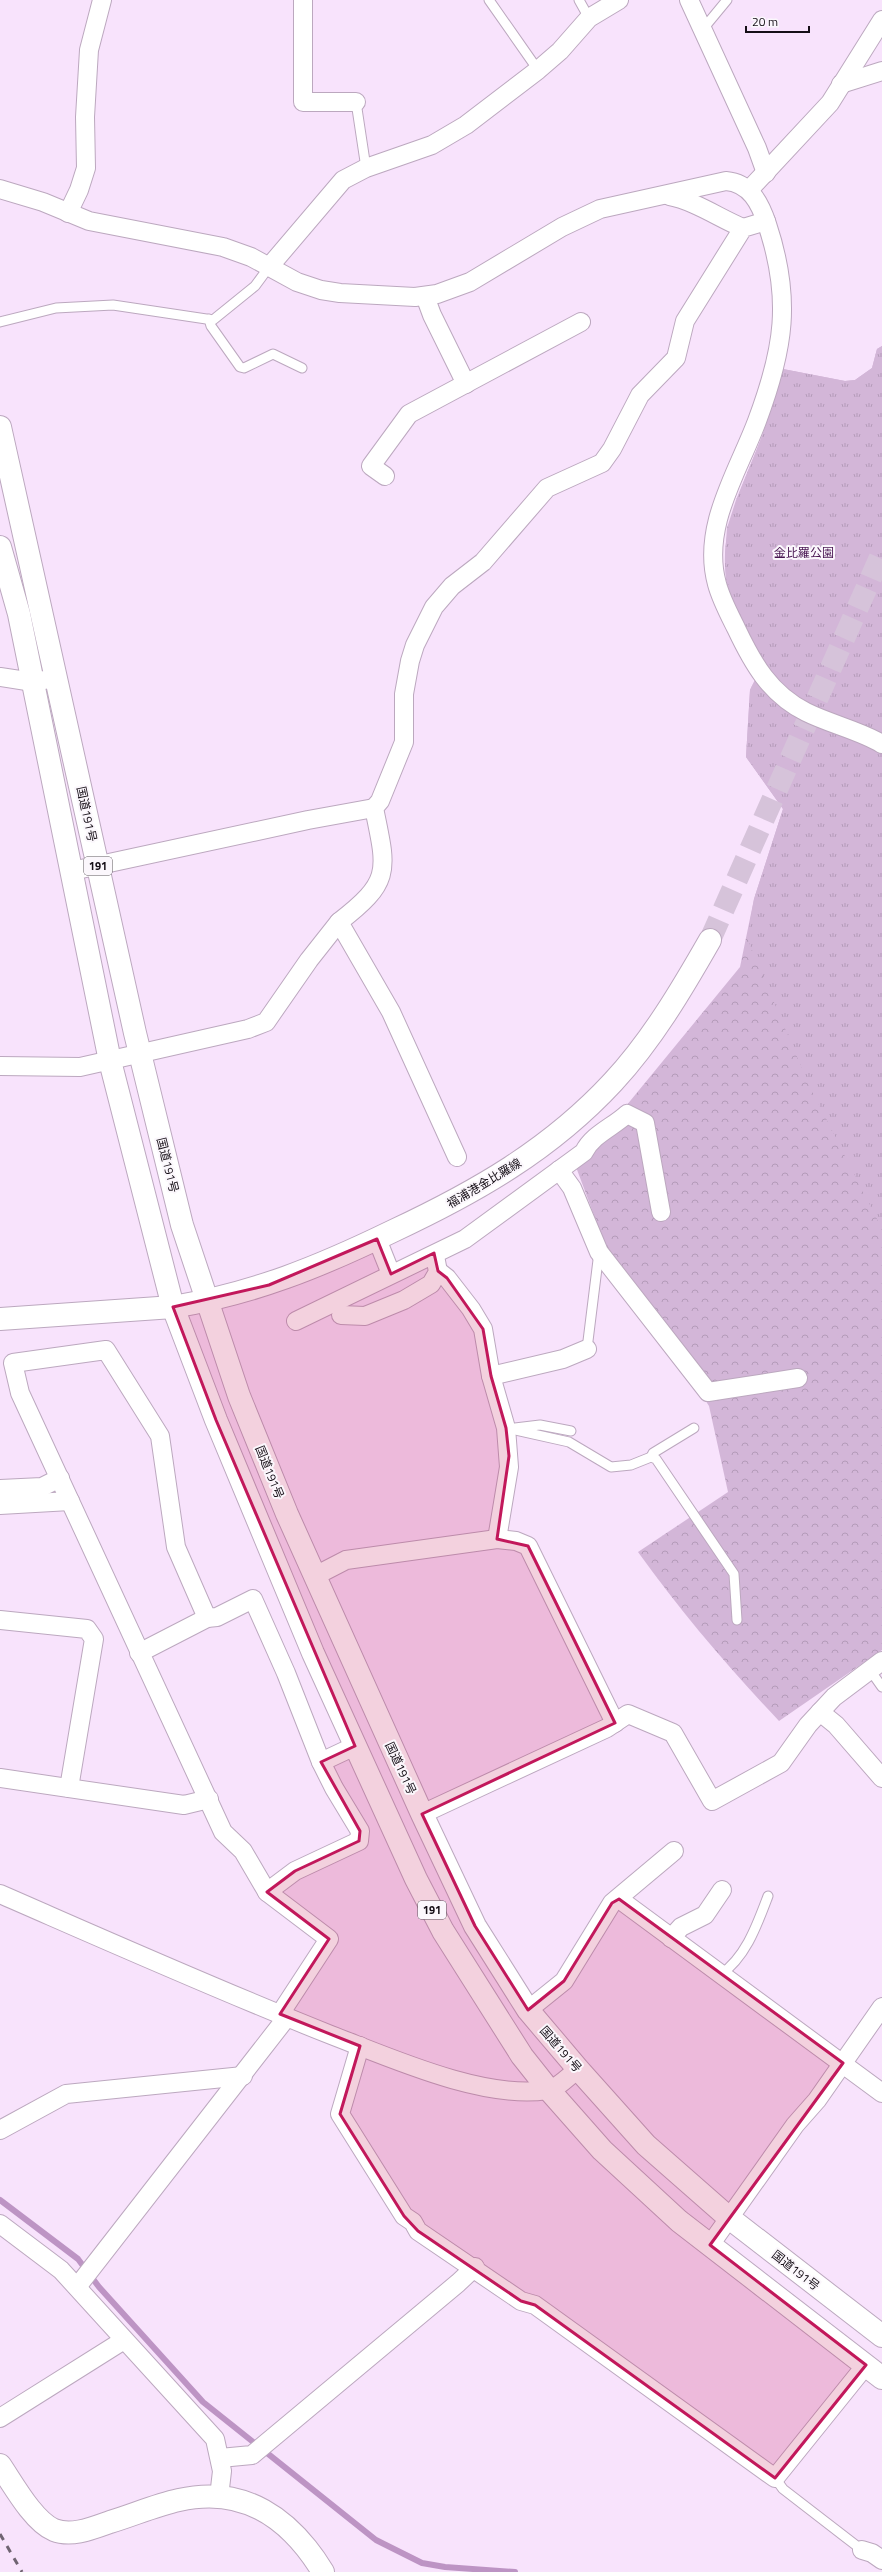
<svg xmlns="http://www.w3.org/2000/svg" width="882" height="2572" viewBox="0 0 882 2572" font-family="'Titillium Web','Noto Sans JP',sans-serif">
	<defs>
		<pattern id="forest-crowns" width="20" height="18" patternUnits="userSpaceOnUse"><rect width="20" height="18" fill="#d3b6d8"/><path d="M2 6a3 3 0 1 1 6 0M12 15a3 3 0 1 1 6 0" fill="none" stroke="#b49bb9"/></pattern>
		<pattern id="park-tufts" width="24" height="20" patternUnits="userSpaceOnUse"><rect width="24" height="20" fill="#d3b6d8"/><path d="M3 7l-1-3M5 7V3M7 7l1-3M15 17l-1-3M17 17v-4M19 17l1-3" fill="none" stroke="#b49bb9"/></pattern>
	</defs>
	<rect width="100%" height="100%" fill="#f8e3fc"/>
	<path fill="url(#forest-crowns)" d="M882 346V1650L779 1721C728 1667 681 1612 638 1552L728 1492 709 1406 604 1242 576 1167 740 967 754 899 783 809 746 757 750 690 763 664 726 580 725 555 727 528 736 500 763 434 783 369 845 381 855 380 872 368 877 349Z"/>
	<path fill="url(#park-tufts)" d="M882 346V1229L808 1083 747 938 754 899 783 809 746 757 750 690 763 664C750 639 730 606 726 578 719 525 746 481 763 433 771 412 777 391 783 369L845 381 855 380 872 368 877 349Z"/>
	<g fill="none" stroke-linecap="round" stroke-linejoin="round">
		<path stroke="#bd94c4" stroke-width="6" d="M0 2200 78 2259 99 2287 203 2402 376 2540 422 2563 445 2567 515 2572"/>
		<path stroke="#d6c3da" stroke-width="22" stroke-dasharray="22 11" stroke-linecap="butt" d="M710 940 882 553"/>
		<g stroke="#bca8bf" stroke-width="11">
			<g id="service">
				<path d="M489 0 538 70"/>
				<path d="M579 0 589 18"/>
				<path d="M703 29 727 0"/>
				<path d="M356 102 366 168"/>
				<path d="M209 319 211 326 240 367 244 368 273 354 302 368"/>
				<path d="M0 322 56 308 113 305 213 320 255 286 269 267"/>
				<path d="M587 1349 599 1252"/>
				<path d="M506 1428 569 1442 611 1467 631 1465 651 1457 656 1459 734 1574 737 1620"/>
				<path d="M515 1428 540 1425 571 1431"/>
				<path d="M651 1457 653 1453 694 1428"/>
				<path d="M870 1670 882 1687"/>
				<path d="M720 1975C746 1957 757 1925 768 1896"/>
				<path d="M775 2478 783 2489 862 2550"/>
			</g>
		</g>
		<g stroke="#bca8bf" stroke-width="20">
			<g id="minor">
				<path d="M303 0V102H356"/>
				<path d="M689 0 757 148 766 173"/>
				<path d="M841 84 882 71"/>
				<path d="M0 189 43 202 89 221 223 247 251 257 297 282 321 290 340 293 415 297 437 294 470 282 562 227 600 209 726 181C750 183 760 203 767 224 792 299 784 349 757 421 738 472 701 527 717 584 721 599 729 614 736 628 753 664 770 694 806 712 830 724 861 731 882 744"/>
				<path d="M749 190 830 103 882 20"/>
				<path d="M669 196C695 201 719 218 743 228"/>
				<path d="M68 213 79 190 86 168 85 117 89 50 102 0"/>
				<path d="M269 267 343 180 366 168 432 145 466 125 538 70 560 51 589 18 619 0"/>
				<path d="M425 296 432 315 466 384"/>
				<path d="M385 476 371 466 409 414 581 322"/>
				<path d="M0 677 33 682 56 678"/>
				<path d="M72 871 308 820 374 808"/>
				<path d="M0 1066 80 1067 248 1029 266 1022 309 960 339 922"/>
				<path d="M457 1157 391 1012 339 922C392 881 387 871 374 808L380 801 404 742V694L410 661 415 645 434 607 452 586 483 562 547 488 602 463 612 449 640 395 676 358 685 321 743 228 766 221"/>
				<path d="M559 1170 572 1188 599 1252 708 1392 798 1378"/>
				<path d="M377 1239 391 1274"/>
				<path d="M438 1271 447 1278 471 1309 483 1329 491 1376 506 1428 509 1467 497 1539"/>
				<path d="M341 1315 365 1316 404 1300 431 1284 438 1272 436 1261"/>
				<path d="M296 1321 465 1239 584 1152C592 1135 613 1127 627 1114L645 1123 661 1212"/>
				<path d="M491 1376 563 1359 587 1349"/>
				<path d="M0 1489 42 1487 60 1478"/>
				<path d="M0 1505 70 1501"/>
				<path d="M315 1576 346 1560 497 1539 516 1541 528 1546 615 1723"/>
				<path d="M207 1618 176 1547 160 1436 106 1350 13 1363 20 1393 223 1832 243 1851 267 1892 329 1939 280 2014"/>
				<path d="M0 1620 87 1629 94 1639 69 1788"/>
				<path d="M139 1653 207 1618 217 1617 253 1599 286 1673 321 1762"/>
				<path d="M820 1712 836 1725 882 1778"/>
				<path d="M0 1778 184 1805 209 1799"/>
				<path d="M422 1814 607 1728 628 1714 673 1733 712 1801 781 1763 808 1725 834 1697 882 1661"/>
				<path d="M267 1892 295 1871 359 1841 360 1831 334 1788 321 1762 355 1746"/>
				<path d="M0 1894C110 1942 220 1991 331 2035 391 2058 484 2100 547 2090 557 2089 570 2075 578 2069"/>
				<path d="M619 1899 882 2093"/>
				<path d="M671 1938 681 1927 705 1915 722 1890"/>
				<path d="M528 2010 564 1981 612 1903 674 1851"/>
				<path d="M360 2046 340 2114 404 2216 413 2222 418 2231 521 2301 535 2305 775 2478 866 2365"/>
				<path d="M0 2130 66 2094 243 2076"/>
				<path d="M0 2224 61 2270 215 2439 222 2471 219 2497"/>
				<path d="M710 2245 795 2125 817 2100 882 2007"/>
				<path d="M77 2287 287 2017"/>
				<path d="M0 2418 124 2340"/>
				<path d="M220 2458 252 2455 458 2283 475 2267"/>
				<path d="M862 2550 872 2553 882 2560"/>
			</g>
		</g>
		<g stroke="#bca8bf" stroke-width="24">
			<g id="tertiary">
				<path d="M0 1319 173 1307"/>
				<path d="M0 2465C13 2484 33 2521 54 2530 72 2537 93 2528 110 2522 133 2515 156 2505 179 2500 244 2485 291 2519 323 2572"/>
			</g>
		</g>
		<g stroke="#bca8bf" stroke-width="24">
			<path id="secondary" d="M173 1307C255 1293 319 1267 393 1231 476 1192 550 1150 613 1082 652 1040 682 989 710 940"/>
		</g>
		<g stroke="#bca8bf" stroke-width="24">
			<g id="trunk">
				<path d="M0 427 135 1033 182 1225 239 1396 287 1514 422 1814 475 1926 528 2010 578 2069 646 2145 728 2217 882 2336"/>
				<path d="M0 547 19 614 110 1061 173 1307 216 1420 313 1653 416 1879 443 1931 522 2056 549 2090 602 2150 679 2221 882 2378"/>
			</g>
		</g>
		<use href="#service" stroke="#fff" stroke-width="9"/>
		<use href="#minor" stroke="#fff" stroke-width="18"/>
		<use href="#tertiary" stroke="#fff" stroke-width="22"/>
		<use href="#secondary" stroke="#fff" stroke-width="22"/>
		<use href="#trunk" stroke="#fff" stroke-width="22"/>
		<path stroke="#706472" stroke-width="3" stroke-dasharray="7 7" stroke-linecap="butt" d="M0 2534 22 2572"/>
	</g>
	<path fill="#c2185b" fill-opacity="0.2" stroke="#c2185b" stroke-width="3" stroke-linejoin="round" d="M377 1239 391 1274 434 1253 438 1271 447 1278 483 1329 491 1376 506 1428 509 1456 497 1539 528 1546 615 1723 422 1814 475 1926 528 2010 564 1981 612 1903 619 1899 843 2063 710 2245 866 2365 775 2478 535 2305 521 2301 418 2231 404 2216 340 2114 360 2046 280 2014 329 1939 267 1892 295 1871 359 1841 360 1831 321 1762 355 1746 216 1420 173 1307 269 1285Z"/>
	<g text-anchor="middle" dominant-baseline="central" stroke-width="4" stroke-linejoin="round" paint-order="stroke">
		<g fill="#fbf7fc" stroke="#5a545b" stroke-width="1">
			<rect x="84" y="857" width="28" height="18" rx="3"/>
			<rect x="418" y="1901" width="28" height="18" rx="3"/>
		</g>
		<g font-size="11" font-weight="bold" fill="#150e16">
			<text x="98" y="866">191</text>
			<text x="432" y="1910">191</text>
		</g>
		<g font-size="12" fill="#481551" stroke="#fbf7fc">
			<text x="804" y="552">金比羅公園</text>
		</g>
		<g font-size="12" fill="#150e16" stroke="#fbf7fc">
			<text transform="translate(87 814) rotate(78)">国道191号</text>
			<text transform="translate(168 1165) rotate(76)">国道191号</text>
			<text transform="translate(484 1183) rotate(-31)">福浦港金比羅線</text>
			<text transform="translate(270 1472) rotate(68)">国道191号</text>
			<text transform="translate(401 1768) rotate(65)">国道191号</text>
			<text transform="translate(561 2049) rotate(49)">国道191号</text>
			<text transform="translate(796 2270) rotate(38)">国道191号</text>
		</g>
	</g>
	<path d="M746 26v6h63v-6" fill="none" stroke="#150e16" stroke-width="2"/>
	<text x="752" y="26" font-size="12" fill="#150e16" stroke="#fbf7fc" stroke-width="3" paint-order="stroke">20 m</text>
</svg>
